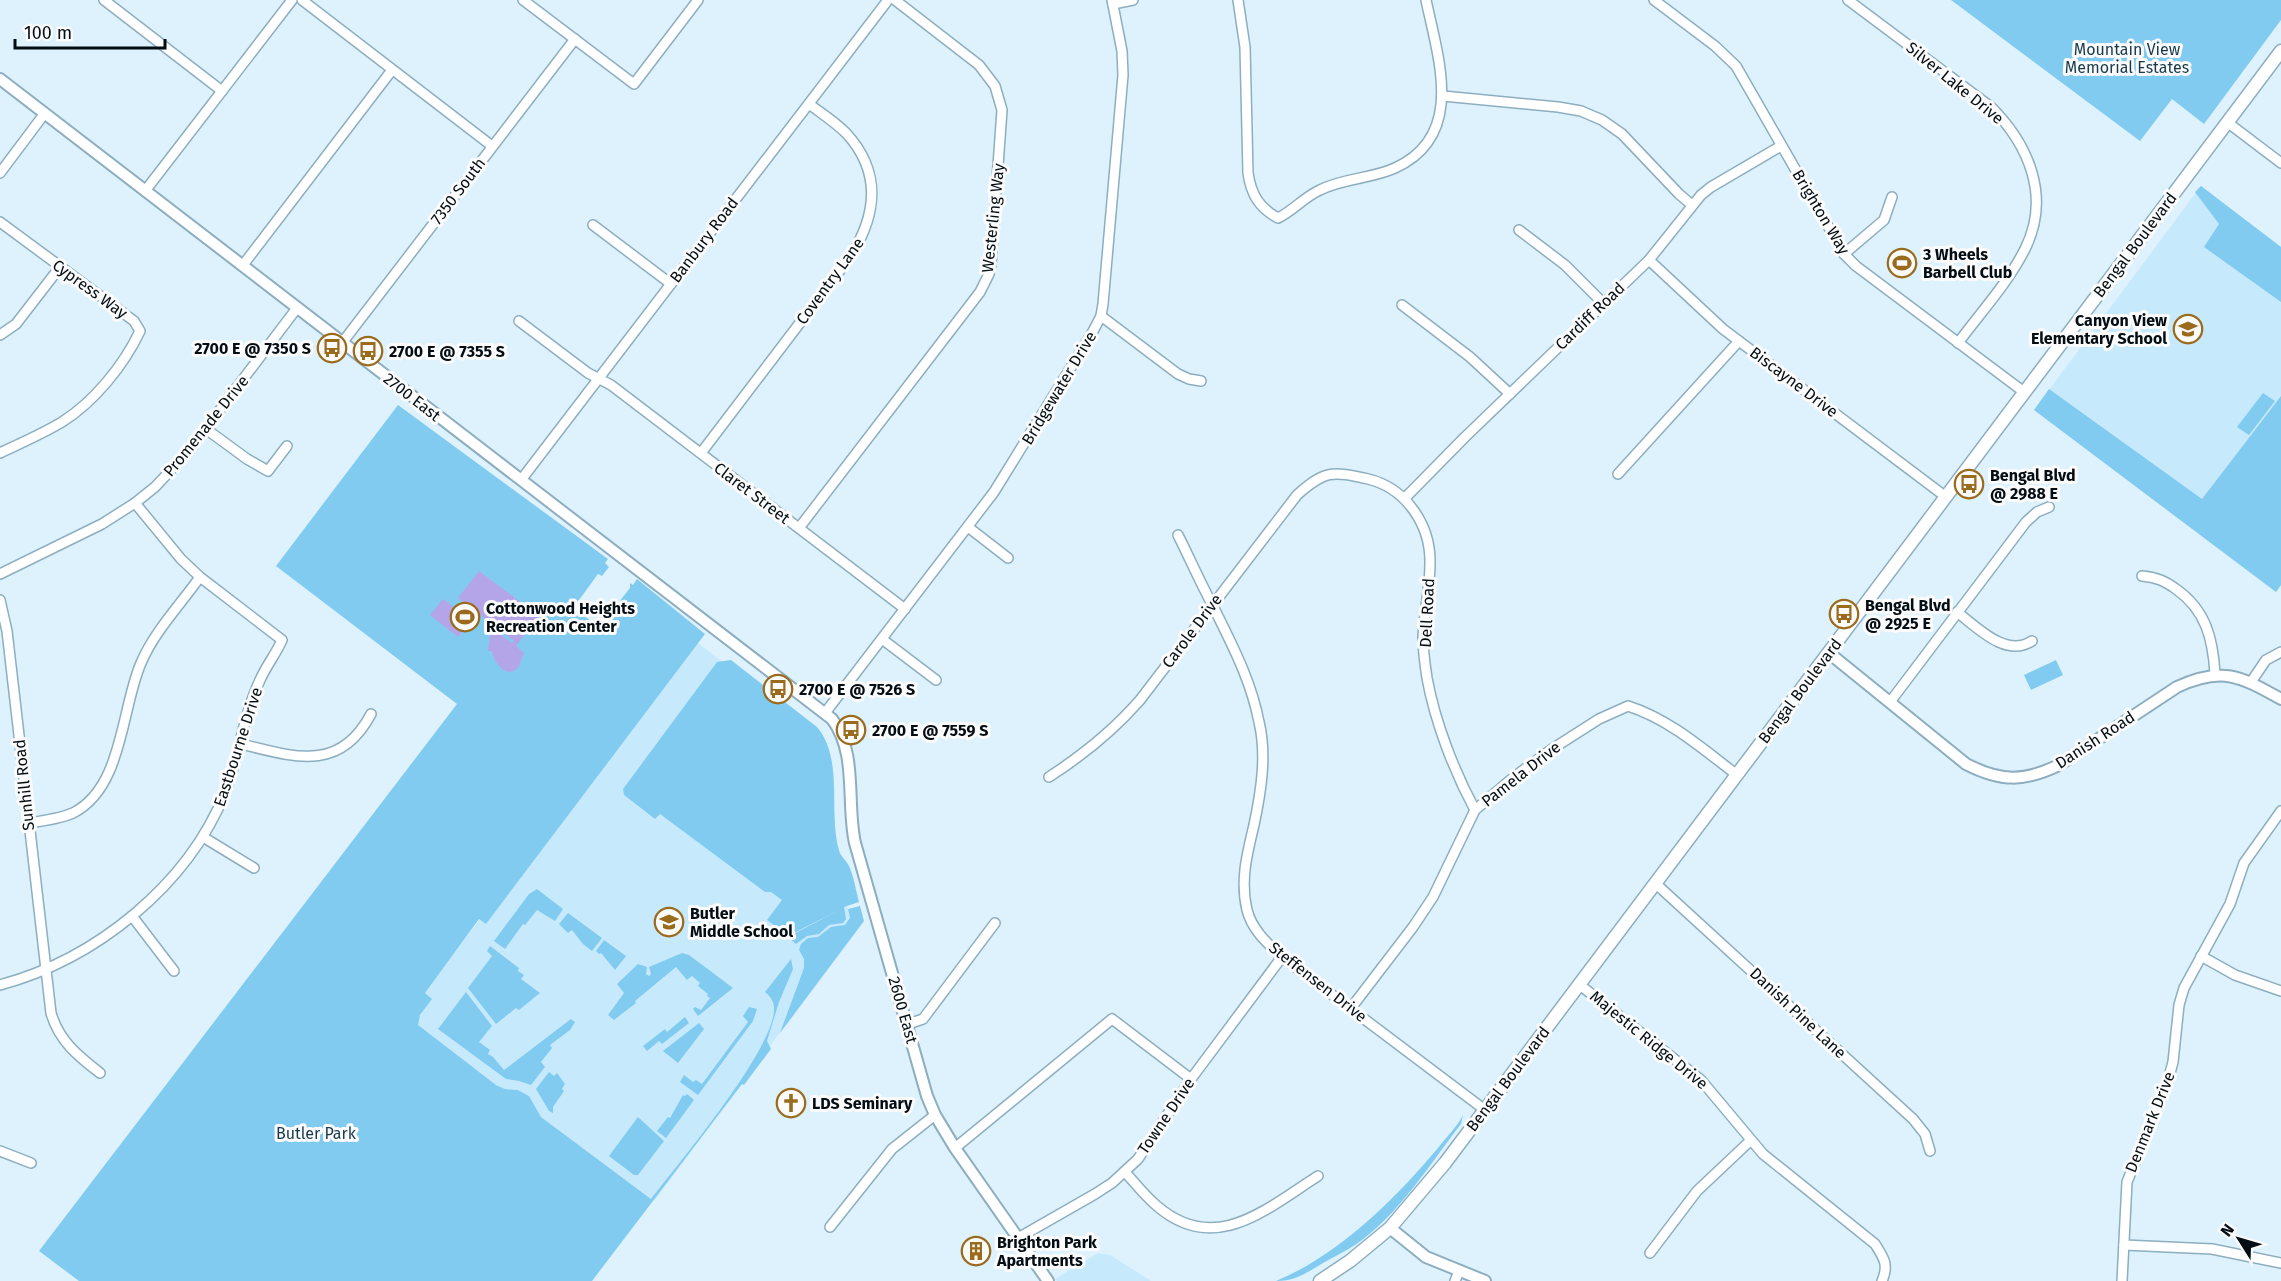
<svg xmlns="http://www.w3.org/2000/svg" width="2281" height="1281" viewBox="0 0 2281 1281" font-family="'Fira Sans',sans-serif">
	<rect width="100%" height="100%" fill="#ddf2fd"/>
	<g fill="#c7e9fc">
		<path d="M2201 186 2281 247V585L2276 592 2034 410Z"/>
		<path d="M698 643 824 741 835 857 850 918 849 937 846 944 654 1201 541 1117 529 1096 519 1090 505 1089 496 1085 420 1028 418 1025V1019L431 999 424 993 480 919 486 924Z"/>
		<path d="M1098 1253 1110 1255 1151 1281H1057L1055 1279Z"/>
	</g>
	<g fill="#82cbf0">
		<path d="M1951 0H2281V20L2204 124 2172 99 2140 141Z"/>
		<path d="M2201 186 2281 247V302L2204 247 2219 224 2195 192Z"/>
		<path d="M2049 389 2202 499 2281 396V585L2276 592 2034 410Z"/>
		<path d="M2263 393 2275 401 2249 435 2237 427Z"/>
		<path d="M398 405 608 559 605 563 609 567 602 576 598 574 579 600 581 602 575 609 599 627 630 588V583L633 585 637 579 705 634 486 924 479 919 425 993 432 999 420 1015 418 1025 496 1085 505 1089 518 1090 529 1096 541 1117 651 1199C678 1164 776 1047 774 1008 774 1001 770 996 765 992L791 959 793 969 779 1002 767 1041 771 1049 744 1085 742 1084 592 1281H79L39 1251 457 704 276 566Z"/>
		<path d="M731 660 817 727C844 759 828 811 839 850 840 856 846 860 849 866 854 877 856 891 859 902L844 907 846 919 843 923 829 925 819 934 807 936 796 944 788 937 841 909 788 936 767 920 782 900 771 892H765L660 814 655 819 624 795 623 789 717 662Z"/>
		<path d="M2056 660 2063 675 2031 690 2024 675Z"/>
		<path d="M537 889 563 909 555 921 537 910 525 925 523 924 505 949 494 941 529 894Z"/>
		<path d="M860 906 864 921 780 1033 804 968V959L799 950 801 944 808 938 818 937 831 927 845 925 850 918 848 909Z"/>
		<path d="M568 913 602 938 592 951 583 944 572 930 568 933 559 924Z"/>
		<path d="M604 940 626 956 615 970 601 953 599 954 596 951Z"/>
		<path d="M490 946 519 968 518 971 524 975 521 979 540 993 519 1010 516 1008 496 1024 468 988 492 956 487 951Z"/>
		<path d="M682 953 689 955 733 988 698 1016 693 1009 695 1007 701 1010 710 998 707 996 708 994 698 986 700 983 692 976 687 980 676 967 635 1001 636 1003 614 1020 608 1015 624 993 617 984 638 964 647 967 646 974 649 976 651 974 649 967Z"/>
		<path d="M466 992 492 1026 479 1042 490 1050 488 1054 493 1057 504 1070 571 1019 575 1022 570 1030 550 1045 552 1048 541 1062 545 1067 531 1085 519 1081 506 1079 438 1029Z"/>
		<path d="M749 1007 757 1009 753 1021 698 1095 680 1082 684 1075 693 1082 696 1080 702 1084 748 1022 743 1016Z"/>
		<path d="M685 1017 689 1023 662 1044 659 1041 647 1051 643 1046 665 1029 667 1032Z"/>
		<path d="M699 1023 704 1029 678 1063 663 1051Z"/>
		<path d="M549 1072 554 1076 557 1073 565 1084 562 1089 564 1091 553 1107V1113L549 1111 536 1089Z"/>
		<path d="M687 1094 694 1100 666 1138 657 1131 668 1117 670 1118 683 1095 685 1096Z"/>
		<path d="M1463 1115 1461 1124C1429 1165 1399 1215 1355 1245 1344 1252 1333 1257 1323 1263 1306 1273 1296 1281 1276 1281 1339 1255 1395 1199 1438 1148 1446 1137 1457 1127 1463 1115Z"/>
		<path d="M638 1117 664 1141 638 1175H634L609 1156Z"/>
	</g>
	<g fill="#b4a5e9">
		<path d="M479 571 539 616 516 646 524 653C522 657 521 663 519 666 509 681 493 663 492 651H488L490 633 500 634 512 643 514 641 458 598Z"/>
		<path d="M443 599 471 620 458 637 430 615Z"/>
	</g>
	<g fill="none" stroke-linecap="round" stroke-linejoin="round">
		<g stroke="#8daec0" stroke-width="12">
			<g id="minor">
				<path d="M104 0 222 91"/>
				<path d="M302 0 492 146"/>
				<path d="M523 0 634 84 698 0"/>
				<path d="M1238 0 1245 47 1248 173C1251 194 1259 208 1278 218 1293 211 1304 197 1320 190 1343 178 1371 179 1395 168 1466 136 1438 58 1426 0"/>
				<path d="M1654 0 1715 46 1736 66 1844 254 1856 266 2024 392"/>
				<path d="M1848 0 1991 107C2029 145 2051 197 2025 249 2008 283 1981 312 1958 343"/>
				<path d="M1113 4 1133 0"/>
				<path d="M1443 96 1558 107 1581 111 1602 120 1622 134 1679 194 1692 205"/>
				<path d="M2227 122 2281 163"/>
				<path d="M0 173 45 113"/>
				<path d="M145 191 292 0"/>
				<path d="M0 222 134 321 140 331C124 365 94 402 62 422 42 434 21 443 0 453"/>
				<path d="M593 225 671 284"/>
				<path d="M1519 230 1565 265 1603 303"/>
				<path d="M1844 254 1884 220 1892 197"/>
				<path d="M1649 260 1723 329 1946 497"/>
				<path d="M243 265 392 70"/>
				<path d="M1402 305 1470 357 1510 394"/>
				<path d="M1101 316 1178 374 1189 379 1201 381"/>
				<path d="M519 321 588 373 611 385 905 609"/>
				<path d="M0 335 16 324 60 267"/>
				<path d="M342 343 575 39"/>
				<path d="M206 429 247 459 268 471 287 446"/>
				<path d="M701 453 850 257C877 215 882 172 846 133 835 122 821 113 809 104"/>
				<path d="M1618 474 1739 341"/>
				<path d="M521 480 888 0"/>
				<path d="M1405 498 1465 437 1649 260 1701 195 1711 187 1781 146"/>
				<path d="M968 527 1008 558"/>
				<path d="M799 528 980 292 989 274 991 264 1002 110 995 86 979 65 895 0"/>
				<path d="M1178 535C1190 559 1201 584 1214 608 1232 645 1251 680 1259 722 1267 755 1261 792 1254 825 1247 854 1240 881 1247 910 1252 930 1268 944 1282 957L1485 1110"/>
				<path d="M0 574 102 524 135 503 155 487 188 452 297 308"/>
				<path d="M2142 576C2156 577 2165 581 2176 589 2206 610 2213 639 2215 674"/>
				<path d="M0 600 7 631 51 1013C59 1041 78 1056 100 1073"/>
				<path d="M1957 612C1978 628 2006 658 2032 641"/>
				<path d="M882 639 936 680"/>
				<path d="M2251 682 2266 660 2281 652"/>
				<path d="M1890 702 2026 522 2037 512 2049 507"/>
				<path d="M825 713 994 492 1091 335 1101 316 1103 304 1123 75 1122 51 1112 0"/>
				<path d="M241 744C294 757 340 773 371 714"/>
				<path d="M1049 777C1083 755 1113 731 1140 700L1297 495C1325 470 1332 471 1368 479 1406 488 1431 525 1430 564 1430 588 1424 612 1423 637 1423 650 1425 665 1427 678 1435 722 1454 771 1475 810"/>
				<path d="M28 823C43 821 59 819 73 813 123 788 121 709 141 663 154 632 180 605 200 577"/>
				<path d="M203 837 254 868"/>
				<path d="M1655 883 1913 1119 1925 1134 1930 1151"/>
				<path d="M132 916 174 971"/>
				<path d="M2201 956 2235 975 2281 991"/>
				<path d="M0 985C96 959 187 886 225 793 239 757 243 716 260 680 266 666 276 654 282 640L200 577 181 559 135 503"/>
				<path d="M1580 985 1701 1080 1763 1154 1875 1244C1884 1258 1889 1265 1882 1281"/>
				<path d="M1351 1008 1413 927 1433 897 1475 810 1514 777 1552 749 1599 719 1628 706C1669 719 1703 749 1737 775"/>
				<path d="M908 1024 923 1019 995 923"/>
				<path d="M955 1148 1112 1019 1191 1079"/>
				<path d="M0 1151 31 1163"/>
				<path d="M1125 1172C1135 1183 1145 1196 1157 1206 1215 1256 1266 1209 1318 1176"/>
				<path d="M830 1227 892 1149 935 1115"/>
				<path d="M1018 1238 1095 1194 1112 1183 1138 1159 1191 1079 1282 957"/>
				<path d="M2124 1245 2212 1249 2281 1263"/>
				<path d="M1650 1253 1697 1191 1750 1141"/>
				<path d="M1455 1281 1459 1271"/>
				<path d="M2122 1281 2127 1182 2167 1084 2173 1062 2179 1005 2184 988 2230 904 2244 863 2281 811"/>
			</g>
		</g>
		<g stroke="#8daec0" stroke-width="14">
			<g id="tertiary">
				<path d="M0 79 832 719C858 753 846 803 855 843L927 1096 935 1115 955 1148 1048 1281"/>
				<path d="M1829 653 1966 764C2001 782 2024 782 2059 765L2177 687C2222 666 2240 676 2281 699"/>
				<path d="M1390 1228 1426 1257 1485 1281"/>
			</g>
		</g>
		<g stroke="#8daec0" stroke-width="15">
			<path id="secondary" d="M1320 1281 1350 1261 1390 1228 1445 1163 2281 51"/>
		</g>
		<use href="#minor" stroke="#fff" stroke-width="9"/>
		<use href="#tertiary" stroke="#fff" stroke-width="10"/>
		<use href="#secondary" stroke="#fff" stroke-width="12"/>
	</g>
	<defs>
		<g id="stadium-ring" transform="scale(1.5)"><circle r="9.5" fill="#fbfbfb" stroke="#9a6b1d" stroke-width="1.5"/><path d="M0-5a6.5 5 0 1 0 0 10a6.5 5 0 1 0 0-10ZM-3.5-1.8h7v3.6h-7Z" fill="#9a6b1d"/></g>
		<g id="school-ring" transform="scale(1.5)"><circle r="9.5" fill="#fbfbfb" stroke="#9a6b1d" stroke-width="1.5"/><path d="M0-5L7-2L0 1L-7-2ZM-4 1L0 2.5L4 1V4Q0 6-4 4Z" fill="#9a6b1d"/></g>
		<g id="bus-ring" transform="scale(1.5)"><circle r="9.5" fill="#fbfbfb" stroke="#9a6b1d" stroke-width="1.5"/><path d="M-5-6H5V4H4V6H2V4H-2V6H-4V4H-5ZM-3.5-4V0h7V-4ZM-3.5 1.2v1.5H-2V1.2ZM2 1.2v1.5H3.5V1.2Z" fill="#9a6b1d"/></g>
		<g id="church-ring" transform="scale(1.5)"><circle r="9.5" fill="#fbfbfb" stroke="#9a6b1d" stroke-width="1.5"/><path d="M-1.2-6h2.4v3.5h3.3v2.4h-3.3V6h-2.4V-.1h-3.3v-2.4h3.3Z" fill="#9a6b1d"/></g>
		<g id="building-ring" transform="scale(1.5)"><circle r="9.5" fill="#fbfbfb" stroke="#9a6b1d" stroke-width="1.5"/><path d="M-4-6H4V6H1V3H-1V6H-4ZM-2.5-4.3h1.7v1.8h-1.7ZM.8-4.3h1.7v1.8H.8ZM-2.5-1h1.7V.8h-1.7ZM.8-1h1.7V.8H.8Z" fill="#9a6b1d"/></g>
	</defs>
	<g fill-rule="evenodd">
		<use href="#stadium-ring" x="1902" y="263"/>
		<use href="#school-ring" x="2188" y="329"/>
		<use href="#bus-ring" x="332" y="348"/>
		<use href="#bus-ring" x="368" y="351"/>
		<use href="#bus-ring" x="1969" y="484"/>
		<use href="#bus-ring" x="1844" y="614"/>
		<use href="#stadium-ring" x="465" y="617"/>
		<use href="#bus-ring" x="778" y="689"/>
		<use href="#bus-ring" x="851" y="730"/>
		<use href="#school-ring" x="669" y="922"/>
		<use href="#church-ring" x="791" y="1103"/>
		<use href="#building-ring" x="976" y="1251"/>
	</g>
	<g text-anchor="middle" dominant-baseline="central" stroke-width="6" stroke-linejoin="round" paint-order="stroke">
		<g font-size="16" fill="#163a4c" stroke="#fbfbfb">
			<text x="2127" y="49">Mountain View<tspan x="2127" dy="18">Memorial Estates</tspan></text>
			<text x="316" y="1133">Butler Park</text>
		</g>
		<g font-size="16" fill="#030d13" stroke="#fbfbfb">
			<text transform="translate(1955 83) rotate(39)">Silver Lake Drive</text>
			<text transform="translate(458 191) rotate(-53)">7350 South</text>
			<text transform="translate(1821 212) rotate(59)">Brighton Way</text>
			<text transform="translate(993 218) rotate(-84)">Westerling Way</text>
			<text transform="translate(704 240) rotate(-53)">Banbury Road</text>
			<text transform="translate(2135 245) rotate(-53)">Bengal Boulevard</text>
			<text transform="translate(830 281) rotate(-54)">Coventry Lane</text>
			<text transform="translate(90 289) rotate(36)">Cypress Way</text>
			<text transform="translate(1590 316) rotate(-44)">Cardiff Road</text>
			<text transform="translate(1794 382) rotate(37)">Biscayne Drive</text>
			<text transform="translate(1059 388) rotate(-59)">Bridgewater Drive</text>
			<text transform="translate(412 397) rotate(38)">2700 East</text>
			<text transform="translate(206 426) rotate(-51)">Promenade Drive</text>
			<text transform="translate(752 493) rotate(37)">Claret Street</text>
			<text transform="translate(1427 613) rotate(-87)">Dell Road</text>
			<text transform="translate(1192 631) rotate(-53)">Carole Drive</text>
			<text transform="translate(1800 691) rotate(-53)">Bengal Boulevard</text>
			<text transform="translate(2095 740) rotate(-33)">Danish Road</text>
			<text transform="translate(238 747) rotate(-72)">Eastbourne Drive</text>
			<text transform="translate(1521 774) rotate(-38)">Pamela Drive</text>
			<text transform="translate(24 785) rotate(-96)">Sunhill Road</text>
			<text transform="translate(1318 982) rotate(38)">Steffensen Drive</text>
			<text transform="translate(903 1010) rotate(74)">2600 East</text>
			<text transform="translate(1798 1013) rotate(43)">Danish Pine Lane</text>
			<text transform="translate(1649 1040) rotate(39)">Majestic Ridge Drive</text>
			<text transform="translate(1508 1079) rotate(-53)">Bengal Boulevard</text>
			<text transform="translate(1166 1116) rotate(-56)">Towne Drive</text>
			<text transform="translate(2150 1122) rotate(-68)">Denmark Drive</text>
		</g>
		<g font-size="16" font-weight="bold" fill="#030d13" stroke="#fbfbfb" text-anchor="start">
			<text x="1923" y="254">3 Wheels<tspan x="1923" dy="18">Barbell Club</tspan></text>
			<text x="2167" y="320" text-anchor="end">Canyon View<tspan x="2167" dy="18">Elementary School</tspan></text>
			<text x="311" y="348" text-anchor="end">2700 E @ 7350 S</text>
			<text x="389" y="351">2700 E @ 7355 S</text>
			<text x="1990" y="475">Bengal Blvd<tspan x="1990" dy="18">@ 2988 E</tspan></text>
			<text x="1865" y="605">Bengal Blvd<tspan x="1865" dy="18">@ 2925 E</tspan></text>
			<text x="486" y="608">Cottonwood Heights<tspan x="486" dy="18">Recreation Center</tspan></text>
			<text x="799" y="689">2700 E @ 7526 S</text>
			<text x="872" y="730">2700 E @ 7559 S</text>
			<text x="690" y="913">Butler<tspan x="690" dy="18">Middle School</tspan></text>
			<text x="812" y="1103">LDS Seminary</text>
			<text x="997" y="1242">Brighton Park<tspan x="997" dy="18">Apartments</tspan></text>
		</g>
	</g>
	<g transform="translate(2239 1239) rotate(307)" stroke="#fbfbfb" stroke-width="4.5" paint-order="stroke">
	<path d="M0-4.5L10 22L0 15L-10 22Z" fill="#030d13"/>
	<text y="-9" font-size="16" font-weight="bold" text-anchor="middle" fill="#030d13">N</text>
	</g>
	<path d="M15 39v9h150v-9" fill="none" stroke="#030d13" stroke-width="3"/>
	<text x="24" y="39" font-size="18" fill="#030d13" stroke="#fbfbfb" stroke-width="4.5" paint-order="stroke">100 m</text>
</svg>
